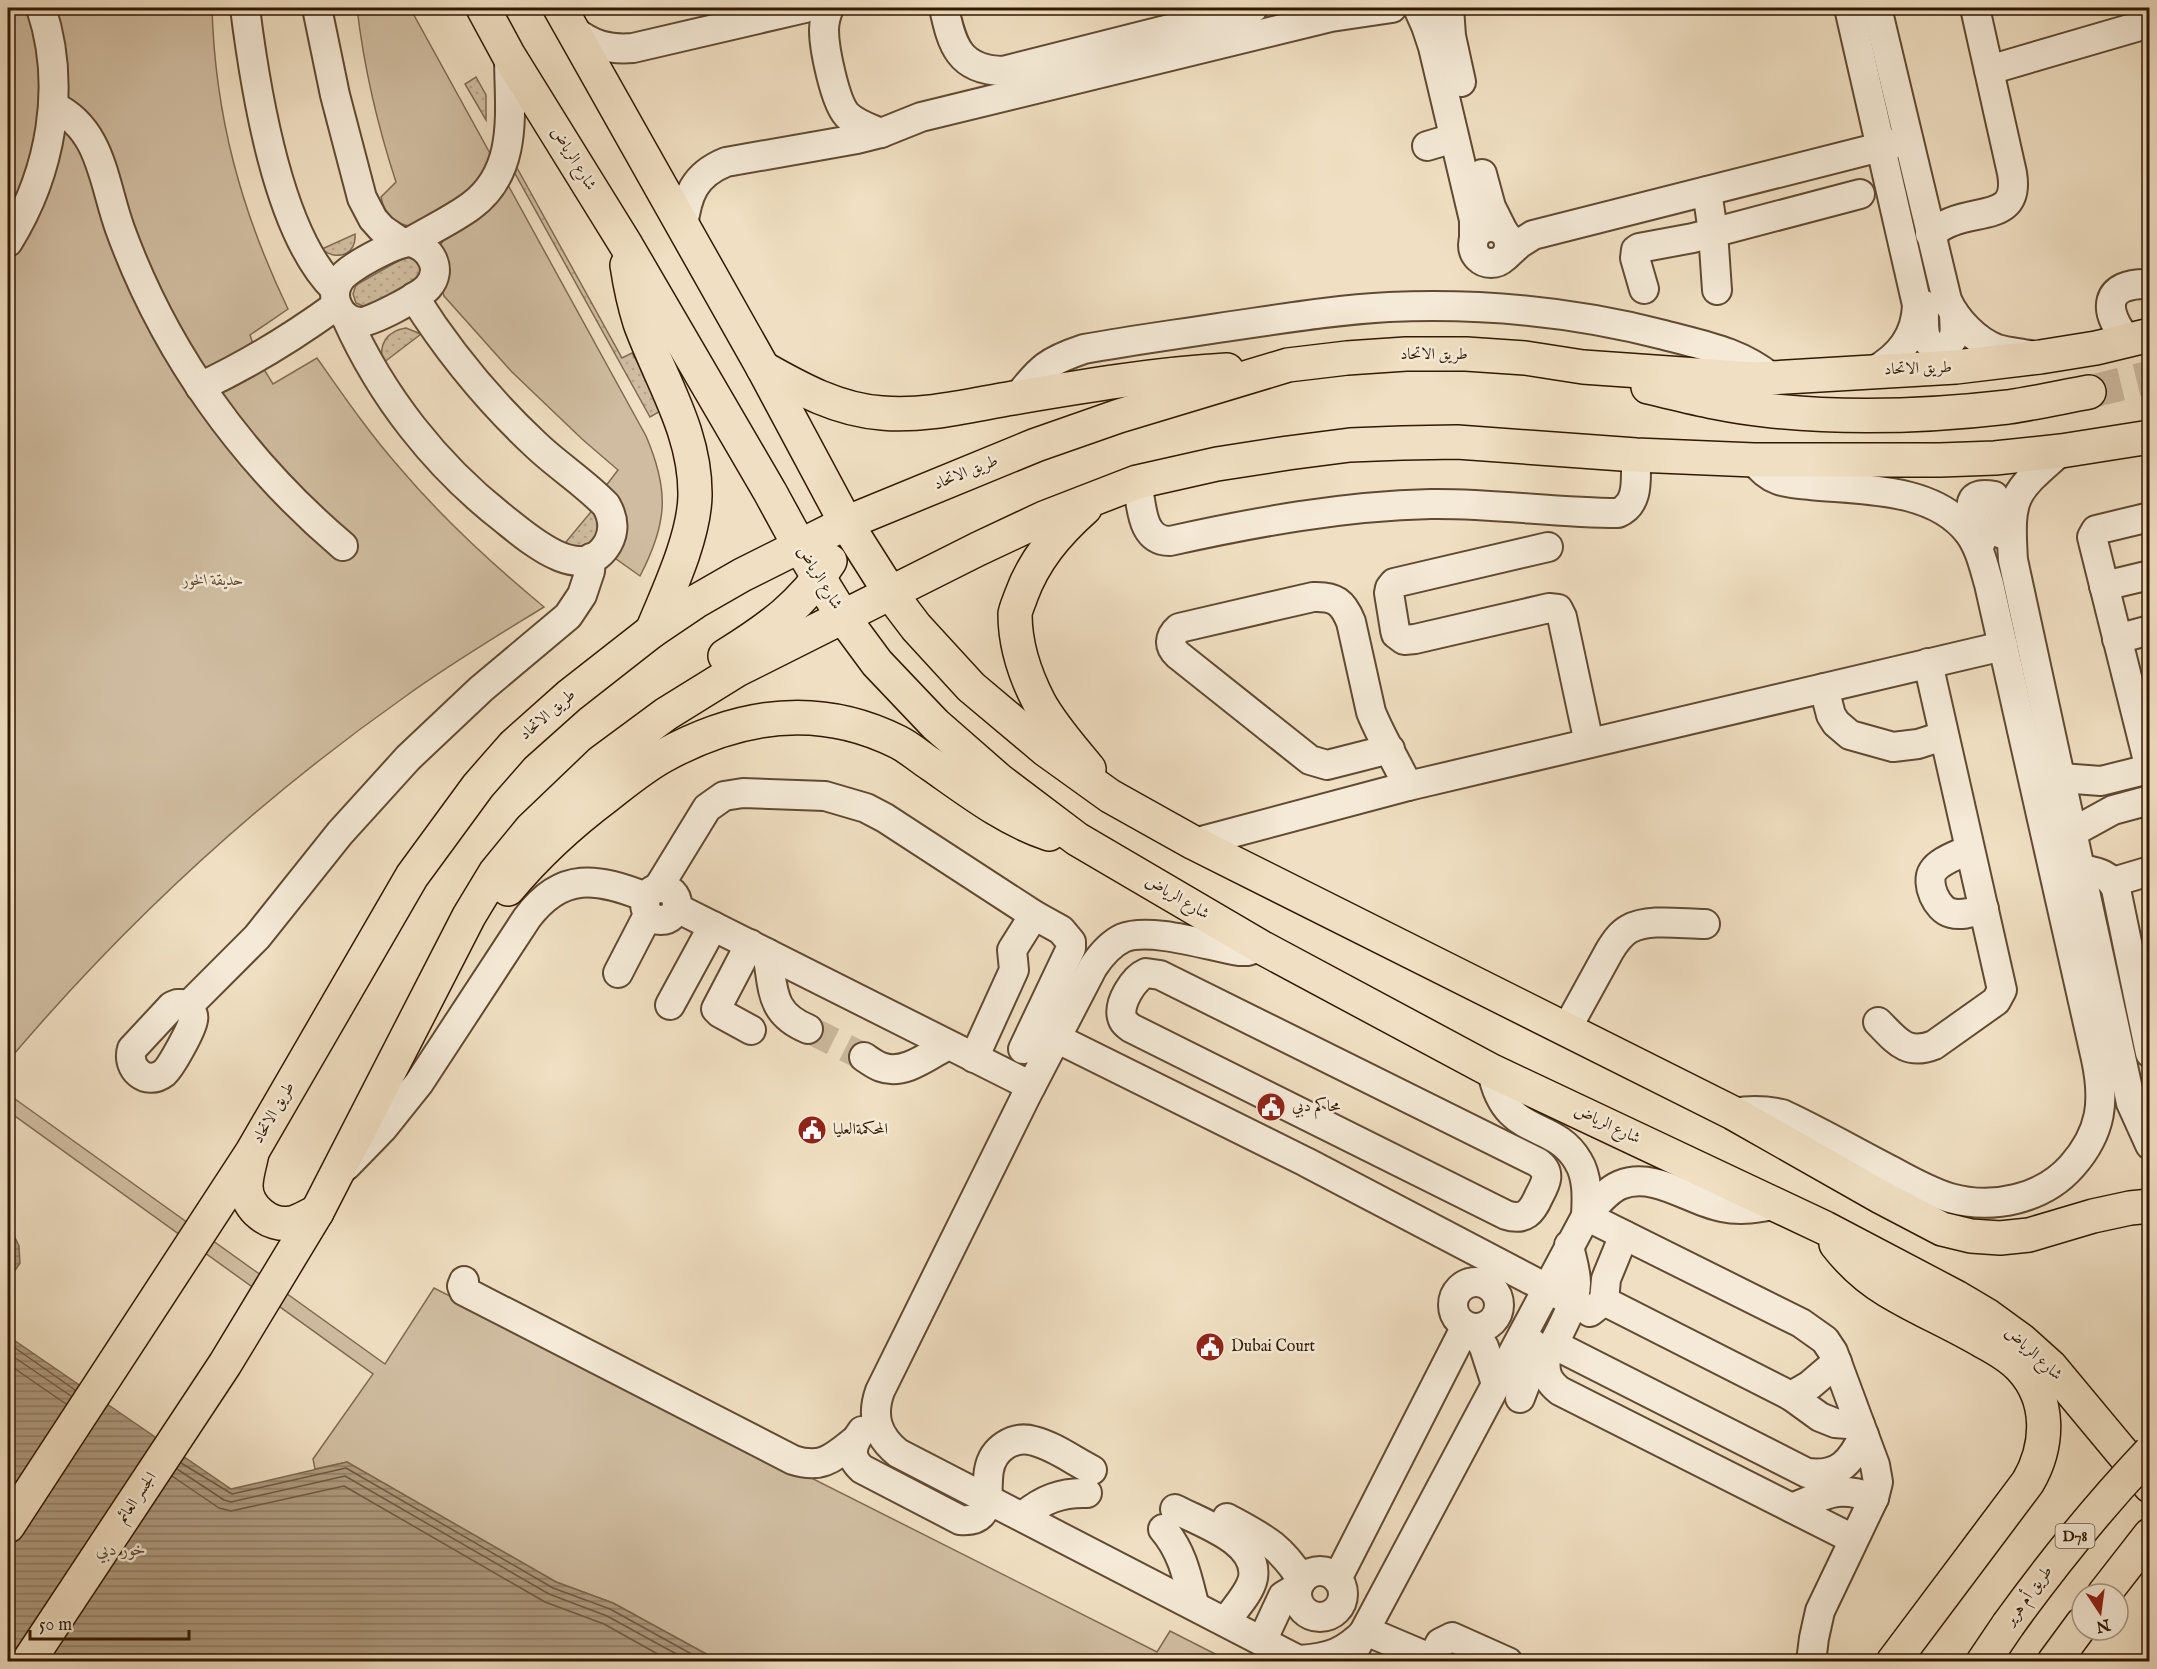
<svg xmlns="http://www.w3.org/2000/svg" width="2157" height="1669" viewBox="0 0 2157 1669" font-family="'IM FELL English',Amiri,serif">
	<defs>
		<pattern id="grass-dots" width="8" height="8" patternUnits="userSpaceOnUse" patternTransform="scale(1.5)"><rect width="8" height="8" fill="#d0bda1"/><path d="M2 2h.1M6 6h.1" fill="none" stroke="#b3a289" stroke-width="1.8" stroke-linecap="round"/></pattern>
		<pattern id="water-rules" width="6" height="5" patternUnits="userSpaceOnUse" patternTransform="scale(1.5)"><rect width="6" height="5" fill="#af9c81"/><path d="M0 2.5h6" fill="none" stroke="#8f7e67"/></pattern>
	</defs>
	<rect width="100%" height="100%" fill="#f0dfc2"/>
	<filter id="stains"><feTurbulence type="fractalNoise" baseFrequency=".00333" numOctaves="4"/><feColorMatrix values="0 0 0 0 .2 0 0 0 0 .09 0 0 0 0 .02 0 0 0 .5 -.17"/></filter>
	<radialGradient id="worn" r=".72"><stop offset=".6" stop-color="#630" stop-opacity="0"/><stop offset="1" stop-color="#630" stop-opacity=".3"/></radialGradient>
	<g fill="url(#grass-dots)" stroke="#806b52" stroke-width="1.5">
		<path d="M476 77 486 95V120L465 84Z"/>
		<path d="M516 166 622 358 632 353 664 409 650 417 512 168Z"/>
		<path d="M355 234C357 254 337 262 322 249Z"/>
		<path d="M405 257 415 258 422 266 418 280 370 307H365L356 303 353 294 356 285Z"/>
		<path d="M406 328 421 334 383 363C378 344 387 331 406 328Z"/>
		<path d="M595 507C603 528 601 534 584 548H561Z"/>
	</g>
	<g fill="#d0bda1" stroke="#806b52" stroke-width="1.5">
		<path d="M8 8H212C215 116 241 211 288 309L250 335 252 341 250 347 273 384 317 358C343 395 369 433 399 467 443 519 492 564 544 607 497 636 450 664 406 696 258 800 125 923 8 1061Z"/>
		<path d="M357 8H410L492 157 474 190 413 227C395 224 384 214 381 197L396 182C377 124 364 68 357 8Z"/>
		<path d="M508 185 646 436C670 492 667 524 640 576L612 556 605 487 618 470 582 439 512 372 444 296 442 290 440 245 448 235Z"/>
		<path d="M8 1094 385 1364 434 1288 1157 1652 1170 1631 1229 1661H719L613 1603 556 1582 347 1462 315 1469 313 1459 373 1374 8 1111Z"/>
	</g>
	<g fill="url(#water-rules)" stroke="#7d684e" stroke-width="1.5">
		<path d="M8 1223 19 1246 20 1263 8 1281Z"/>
		<path d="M8 1336 231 1489 347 1462 556 1582 613 1603 719 1661H8Z"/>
	</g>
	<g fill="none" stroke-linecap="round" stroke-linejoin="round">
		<g stroke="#705a42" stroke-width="1.5">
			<path d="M8 1343 75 1390"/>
			<path d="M8 1353 71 1396"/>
			<path d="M8 1364 66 1404"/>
			<path d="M181 1463 232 1494 346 1468 553 1588 610 1609 706 1662"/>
			<path d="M177 1469 224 1500 231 1502 345 1476 549 1594 607 1616 691 1662"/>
			<path d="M172 1476 219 1508 231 1511 344 1486 545 1602 604 1624 672 1662"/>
		</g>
		<path stroke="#cab79c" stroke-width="28" stroke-dasharray="28 14" stroke-linecap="butt" d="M808 1029 864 1057"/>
		<path stroke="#cab79c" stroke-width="33" stroke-dasharray="33 16" stroke-linecap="butt" d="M2089 392 2150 377"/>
		<g stroke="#614a32" stroke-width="32">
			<g id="minor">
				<path d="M245 8C255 87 277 233 335 289"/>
				<path d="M317 8 335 95 362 198 373 219 382 229 402 243"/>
				<path d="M829 8C826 15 824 22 824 30 824 49 835 102 847 115 856 124 869 128 881 133"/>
				<path d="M944 8C952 45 959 70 1003 71L1253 8"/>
				<path d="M1418 8 1426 26 1433 47 1474 220V238"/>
				<path d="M1449 8 1451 36 1461 82"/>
				<path d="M1849 8 1917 305C1916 336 1900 356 1874 371"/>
				<path d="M1877 8 1947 300C1956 320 1976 341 1997 349 2007 352 2019 353 2029 355"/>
				<path d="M573 30C592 45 608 50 633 48L805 8"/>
				<path d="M1989 70 2150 23"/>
				<path d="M53 106C102 129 103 182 120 229 165 353 243 461 343 546"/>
				<path d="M1427 146 1454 138"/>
				<path d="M1482 174 1491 207 1503 231"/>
				<path d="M1707 191 1713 232 1717 290"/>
				<circle cx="1491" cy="245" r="18"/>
				<path d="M683 227C687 195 694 175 726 162L857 139 881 133 921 117 1331 17 1392 8"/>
				<path d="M1930 234C1936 230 1943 225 1951 222 1980 209 2020 220 2012 173L1975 8"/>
				<path d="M8 242C51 173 67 86 41 8"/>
				<path d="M410 242C430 247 444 269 428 287 420 296 371 323 359 322 350 321 342 315 338 307 334 299 334 289 339 281 347 267 395 243 410 242Z"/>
				<path d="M410 242C430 230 452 220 471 206 520 170 509 109 509 56"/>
				<path d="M1506 256 1519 244 1533 235 1908 140"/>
				<path d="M1644 289 1635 258 1636 250 1639 248 1693 238 1860 194"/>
				<path d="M1924 305C1924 315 1923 329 1926 338 1931 350 1948 349 1953 338 1956 331 1954 322 1954 314"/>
				<path d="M346 317C381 396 436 466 504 519 529 539 583 587 608 543 615 530 613 517 606 505 585 483 558 466 536 445 489 401 448 351 414 297"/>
				<path d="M2128 341C2102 311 2103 282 2150 284"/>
				<path d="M200 387C249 364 293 337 337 305"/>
				<path d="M1018 397C1040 368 1048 361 1084 349 1128 341 1173 335 1218 328 1275 320 1332 310 1389 307 1481 303 1575 312 1664 335 1705 346 1738 351 1772 378"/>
				<path d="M2061 451C2013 493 2009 495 2013 560L2131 1103 2150 1145"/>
				<path d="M1137 482C1142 504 1140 541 1170 541 1256 522 1343 506 1431 504 1493 503 1556 513 1618 513 1641 503 1635 476 1636 455"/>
				<path d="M2150 517 2096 530 2092 537 2150 769"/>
				<path d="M1981 542C1975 524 1957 488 1994 496 2002 508 2001 520 2002 534"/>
				<path d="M1548 547 1394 583 1390 588 1389 593 1395 630 1396 634 1404 640 1415 639 1549 608 1558 609 1562 617 1589 743"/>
				<path d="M2104 586 2150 575"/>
				<path d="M2117 639 2150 630"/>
				<path d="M1824 688 1831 715 1836 723 1850 735 1893 747 1918 744 1943 736"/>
				<path d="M1390 749 1327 765 1310 760 1178 655C1168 646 1169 637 1179 628L1313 597C1335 596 1343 602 1351 622L1371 712C1381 737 1396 761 1408 786"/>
				<path d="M2061 778 2101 781 2149 769"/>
				<path d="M2073 832 2113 810 2150 800"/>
				<path d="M1194 843 1408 786 2003 646"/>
				<path d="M1969 849C1959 855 1940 860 1933 871 1925 883 1937 910 1951 913 1962 916 1973 912 1984 909"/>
				<path d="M2081 869C2096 872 2109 873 2116 889L2150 1053"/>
				<path d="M2113 882 2150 871"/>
				<circle cx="661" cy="904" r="16"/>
				<path d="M658 888 707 808 724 796 743 793 825 796 866 808 885 818 1034 915 1061 930 1071 942V948L1023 1049"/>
				<path d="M677 908 1031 1086"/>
				<path d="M750 944 716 1009 720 1013 751 1030"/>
				<path d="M1261 947 1247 951H1239C1209 946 1150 927 1123 938 1110 944 1101 955 1093 967L1026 1096 880 1391C871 1416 877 1436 898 1453L1302 1662"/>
				<path d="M767 953C774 989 769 1013 808 1029"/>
				<path d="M618 973 648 915"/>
				<path d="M1146 973 1160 975 1537 1162C1552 1172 1546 1183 1539 1196 1532 1212 1525 1221 1506 1215L1131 1028C1127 1025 1123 1022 1122 1017 1118 1003 1134 978 1146 973Z"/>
				<path d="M177 1004H182L191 1011C193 1014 194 1016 193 1020 192 1029 171 1067 164 1073 146 1087 126 1068 132 1049L172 1006Z"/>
				<path d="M670 1005 713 926"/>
				<path d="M187 1007 257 937 340 833 408 758 481 689 568 616 582 595 590 571 591 558"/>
				<path d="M1878 1022C1896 1040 1906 1056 1934 1045L1996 1001 2002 990 1928 663"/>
				<path d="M1566 1030 1610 950C1615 942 1620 934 1629 929 1649 918 1682 924 1705 924"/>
				<path d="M1056 1038 1306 1162 1573 1302"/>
				<path d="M864 1057C870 1061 875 1065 881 1067 904 1076 929 1055 948 1045"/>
				<path d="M974 1058 1014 970 1012 950 1034 915"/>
				<path d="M1492 1071C1505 1140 1553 1118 1578 1161 1588 1177 1587 1198 1586 1216"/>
				<path d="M1733 1113C1750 1110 1764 1110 1782 1114 1819 1131 1855 1152 1892 1171 1910 1181 1930 1192 1950 1198 1993 1210 2043 1199 2072 1166 2102 1132 2105 1101 2096 1059L1989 584C1984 567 1980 548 1969 533 1934 487 1862 490 1810 485 1786 483 1769 482 1754 460"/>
				<path d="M346 1166 383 1128 419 1083 527 918C562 871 597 878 646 897"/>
				<path d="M1586 1216 1801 1323 1825 1340 1833 1352 1875 1465 1878 1482 1874 1498 1820 1611 1814 1638 1811 1662"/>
				<path d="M1569 1245C1571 1257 1576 1270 1576 1283 1576 1307 1556 1337 1546 1359 1544 1373 1548 1382 1560 1391L1853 1539"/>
				<path d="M464 1281 462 1286 464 1291 793 1460C821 1469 832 1459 853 1442"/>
				<circle cx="1476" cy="1305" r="23"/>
				<path d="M1604 1301 1791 1396 1820 1417 1835 1423 1860 1425"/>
				<path d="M1590 1312 1604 1301 1606 1279 1624 1235"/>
				<path d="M1473 1328 1484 1347 1496 1384"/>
				<path d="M1553 1344 1807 1473C1839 1477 1851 1462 1864 1435"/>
				<path d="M1791 1396 1810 1385 1837 1362"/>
				<path d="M1520 1398 1530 1372 1533 1344"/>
				<path d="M862 1431C852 1444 848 1457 862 1469L960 1520C995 1523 985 1491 989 1470 993 1448 1014 1435 1034 1441 1054 1446 1074 1461 1092 1470"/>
				<path d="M1792 1508C1827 1494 1836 1485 1874 1498"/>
				<path d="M1175 1509C1201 1523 1259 1541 1253 1578 1250 1593 1235 1608 1226 1621"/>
				<path d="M1023 1516C1042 1500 1061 1492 1087 1493"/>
				<path d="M1227 1518C1263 1538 1279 1544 1302 1580"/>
				<path d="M1163 1529C1182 1551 1187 1576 1194 1604"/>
				<circle cx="1320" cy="1594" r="23"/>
				<path d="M1337 1579 1466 1326"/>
				<path d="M1262 1641 1283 1596 1298 1587"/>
				<path d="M1299 1660C1330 1658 1344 1653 1366 1631L1432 1659"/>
				<path d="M1348 1662 1586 1216C1596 1205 1606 1191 1620 1185 1654 1171 1690 1201 1722 1207 1741 1211 1759 1208 1777 1204"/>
				<path d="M1431 1662 1440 1643 1452 1637 1508 1662"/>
			</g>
		</g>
		<g stroke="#311902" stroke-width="36">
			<g id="major">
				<path d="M483 8 509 56 626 245 770 492 800 547 843 617 877 663 935 724 999 780 1077 839 1261 947 1492 1071 1825 1228 1956 1297 1988 1316 2021 1340 2051 1367 2150 1486"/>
				<path d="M560 8 763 368 846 523 891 594 916 627 971 687 1046 750 1110 796 1194 843 1733 1113 1881 1197 1942 1229 1971 1236 2000 1238 2029 1235 2093 1216 2130 1208 2150 1206"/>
				<path d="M627 265C630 285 634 304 640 323 661 381 696 432 695 496 694 538 668 592 652 631"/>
				<path d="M763 368C800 389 838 410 882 413 925 417 971 405 1013 398 1084 386 1155 374 1227 370"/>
				<path d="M1648 387C1687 396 1725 406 1765 410 1843 419 1930 416 2008 407 2035 403 2062 397 2089 392"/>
				<path d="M1085 508C1057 533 1034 560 1021 596 1019 602 1016 608 1015 614 1015 644 1025 675 1039 702 1052 726 1072 748 1089 769"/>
				<path d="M725 656C768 629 803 605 830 561"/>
				<path d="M508 889C537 854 571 823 607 796 625 782 643 767 663 756 739 714 818 702 898 742 910 748 921 758 932 765 969 791 1005 819 1049 834"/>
				<path d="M252 1153C250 1164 246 1175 246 1186 246 1208 270 1227 291 1223 299 1222 309 1215 317 1212"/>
				<path d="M1836 1244C1850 1262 1867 1278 1887 1290 1918 1309 1952 1323 1984 1342 1997 1349 2011 1357 2021 1368 2051 1400 2049 1446 2028 1482L1893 1662"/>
				<path d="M8 1526 252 1152 412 876 478 786 513 746 569 696 652 631 695 602 742 575 846 523 1036 445 1119 416 1288 365 1347 358 1406 354H1466L1525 358 1583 367 1754 379 1956 367 2040 357 2096 348 2150 335"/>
				<path d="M2104 1594 2150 1535"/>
				<path d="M28 1662 225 1364 317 1212 469 916 495 873 531 829 601 762 666 714 737 670 978 549 1044 518 1137 482 1217 464 1288 453 1350 445 1402 443 1457 442 1636 455 1754 460H1940L1995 458 2061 451 2150 437"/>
				<path d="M1983 1662 2008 1625"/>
				<path d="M2054 1662 2082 1624"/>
			</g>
		</g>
		<use href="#minor" stroke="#f5ead7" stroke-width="28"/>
		<use href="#major" stroke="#f0dfc2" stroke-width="33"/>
		<g stroke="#311902" stroke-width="36" stroke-linecap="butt">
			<path id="major-bridge" d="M2008 1625C2052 1564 2098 1507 2150 1452"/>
		</g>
		<use href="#major-bridge" stroke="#f0dfc2" stroke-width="33"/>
	</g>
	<defs>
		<g id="civic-disc" transform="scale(1.5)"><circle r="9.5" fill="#8f2418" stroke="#f5ead7"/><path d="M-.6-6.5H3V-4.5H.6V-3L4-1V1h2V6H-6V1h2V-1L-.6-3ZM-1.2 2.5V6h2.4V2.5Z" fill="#fff"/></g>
	</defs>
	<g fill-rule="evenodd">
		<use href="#civic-disc" x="1271" y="1107"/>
		<use href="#civic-disc" x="812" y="1130"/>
		<use href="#civic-disc" x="1210" y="1347"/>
	</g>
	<g text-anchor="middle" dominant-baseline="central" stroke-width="5" stroke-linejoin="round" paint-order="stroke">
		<rect fill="#f5ead7" stroke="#6c5842" stroke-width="1.5" x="2055.5" y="1524" width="39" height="24" rx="4.5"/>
		<g font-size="15" font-weight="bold" fill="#311902">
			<text x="2075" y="1536">D78</text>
		</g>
		<g font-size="16" fill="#311902" stroke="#f5ead7">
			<text transform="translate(573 159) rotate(58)">شارع الرياض</text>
			<text x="1434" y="355">طريق الاتحاد</text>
			<text transform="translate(1918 369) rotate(-2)">طريق الاتحاد</text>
			<text transform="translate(966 473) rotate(-22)">طريق الاتحاد</text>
			<text transform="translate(819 578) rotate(58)">شارع الرياض</text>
			<text transform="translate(548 715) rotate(-41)">طريق الاتحاد</text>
			<text transform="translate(1177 898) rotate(30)">شارع الرياض</text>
			<text transform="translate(274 1113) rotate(-60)">طريق الاتحاد</text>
			<text transform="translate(1607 1125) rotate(25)">شارع الرياض</text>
			<text transform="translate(2033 1354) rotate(42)">شارع الرياض</text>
			<text transform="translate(137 1498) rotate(-56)">الجسر العائم</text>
			<text transform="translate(2029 1596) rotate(-54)">طريق أم هرير</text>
		</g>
		<g font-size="16" font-style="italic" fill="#614a32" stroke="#f5ead7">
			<text x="213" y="581">حديقة الخور</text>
		</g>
		<g font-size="16" fill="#311902" stroke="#f5ead7" text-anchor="start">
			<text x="1292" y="1107">محاكم دبي</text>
			<text x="833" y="1130">المحكمةالعليا</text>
			<text x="1231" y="1347">Dubai Court</text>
		</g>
		<g font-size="18" font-style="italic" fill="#634d35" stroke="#f5ead7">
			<text x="121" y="1550">خور دبي</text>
		</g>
	</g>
	<rect width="2157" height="1669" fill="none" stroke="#f0dfc2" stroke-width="30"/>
	<rect x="9" y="9" width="2139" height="1651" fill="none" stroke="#311902" stroke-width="3"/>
	<rect x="15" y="15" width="2127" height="1639" fill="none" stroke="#311902" stroke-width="1.5"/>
	<g transform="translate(2100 1612) rotate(167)"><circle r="28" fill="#f5ead7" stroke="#a79682" stroke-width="1.5"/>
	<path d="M0-4.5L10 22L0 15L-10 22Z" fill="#8f2418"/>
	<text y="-9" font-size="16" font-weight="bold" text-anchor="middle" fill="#311902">N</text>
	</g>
	<path d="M30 1630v9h159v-9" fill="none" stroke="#311902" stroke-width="3"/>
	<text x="39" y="1630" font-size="18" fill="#311902" stroke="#f5ead7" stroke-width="4.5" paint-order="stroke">50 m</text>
	<rect width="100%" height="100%" filter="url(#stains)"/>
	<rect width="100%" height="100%" fill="url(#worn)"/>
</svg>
